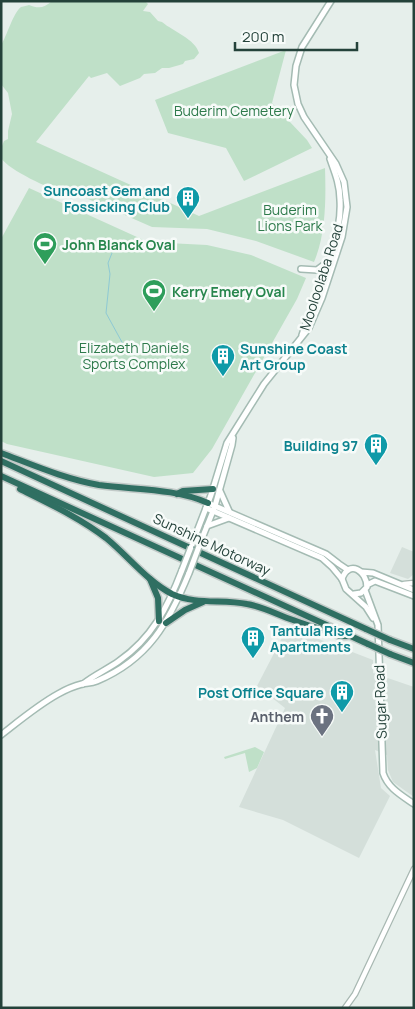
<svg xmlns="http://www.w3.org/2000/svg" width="415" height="1009" viewBox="0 0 415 1009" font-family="Manrope,sans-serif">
	<rect width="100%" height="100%" fill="#e6efeb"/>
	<g fill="#d4dfda">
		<path d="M402 547 414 552V574L408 579 390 573Z"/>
		<path d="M303 633 373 660V673L414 687V797L393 782 388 770 387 755 375 750 381 788 390 796 359 858 283 820 239 807 285 708 257 686 283 636Z"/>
	</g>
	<g fill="#bfe0c8">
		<path d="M52 1H145L148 4 143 11 150 12 158 21 162 22C174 32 195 39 199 53L194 59 185 61 183 64 169 68H162L155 73 144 74 140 78 120 86 107 73 91 78 89 76 36 142 199 216 325 168C326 198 326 234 314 262L256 241 207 229 152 227 86 198V197L67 188 65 194C49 188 10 171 1 158L2 146 4 141 8 139V131L12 114 8 93 1 84V45C7 36 13 13 21 7 24 6 27 6 29 5 39 9 44 8 52 1Z"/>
		<path d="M286 50 272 103 307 140 312 148 244 181 226 148 168 133 155 100Z"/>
		<path d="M29 188 148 242 207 245 251 255 306 278 297 299 212 449 193 473 154 477 7 444 1 441V239Z"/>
		<path d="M255 747 264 752 257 768 249 772 245 753 225 759 224 757Z"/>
	</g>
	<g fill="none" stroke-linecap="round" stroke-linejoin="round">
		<path stroke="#8ec9d4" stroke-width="1" d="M112 253 108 263 110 274 106 313 129 355"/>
		<g stroke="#a8b8b2" stroke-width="7">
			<g id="tertiary">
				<path d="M404 584 414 583"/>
				<path d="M345 1008 355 994 414 869"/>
			</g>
		</g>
		<g stroke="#a4bbb3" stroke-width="8">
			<g id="secondary">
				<path d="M301 269 317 270 325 264"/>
				<path d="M302 335C315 297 343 240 340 200 340 185 335 173 330 159"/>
				<path d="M220 491 229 511"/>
				<path d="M208 503 326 554 339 564 348 570"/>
				<path d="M206 508 322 558 332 567 342 579 346 589 366 607 373 618"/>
				<path d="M207 526 229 518"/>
				<path d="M201 541 215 506 232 445 233 438"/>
				<path d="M191 547 211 495 227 443 264 384 309 328 322 298 342 237 347 207 344 182 336 164 304 117 298 104 294 85 296 66 302 47 331 1"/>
				<path d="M361 572 373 573 414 590"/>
				<path d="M342 579C349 559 367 571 367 587L361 593 354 594"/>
				<path d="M367 585 375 581 414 596"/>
				<path d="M365 590 378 625 383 773C388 788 401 795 414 804"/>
				<path d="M83 684C94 675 108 669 119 661 152 638 168 607 182 570"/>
				<path d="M1 735C19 721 38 705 58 694 65 690 74 686 82 684 88 683 92 683 97 681 149 659 169 622 189 573"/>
			</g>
		</g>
		<g stroke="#c2cac8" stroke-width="9">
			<g id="motorway">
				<path d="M1 453C33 465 65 479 99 485 135 490 174 488 208 503"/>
				<path d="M1 461 366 629"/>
				<path d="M1 476 368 644"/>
				<path d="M20 489C50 504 80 518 106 538 128 556 147 581 172 594 196 605 222 599 247 604 264 607 278 615 293 620 309 626 325 630 340 636H347"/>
				<path d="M177 494 183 491 213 489"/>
				<path d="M150 579 158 598 159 621"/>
				<path d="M166 623 185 610 203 602"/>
				<path d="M390 640 414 649"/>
				<path d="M390 654 414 663"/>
			</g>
		</g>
		<use href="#tertiary" stroke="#fff" stroke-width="4.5"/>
		<use href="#secondary" stroke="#fff" stroke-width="5"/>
		<use href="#motorway" stroke="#2f6f62" stroke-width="6"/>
		<g stroke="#a4bbb3" stroke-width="8" stroke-linecap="butt">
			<g id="secondary-bridge">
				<path d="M182 570 191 547"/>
				<path d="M189 573 201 541"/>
			</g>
		</g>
		<g stroke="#c2cac8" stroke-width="9" stroke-linecap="butt">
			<g id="motorway-bridge">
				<path d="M366 629 390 640"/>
				<path d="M368 644 390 654"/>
			</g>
		</g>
		<use href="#secondary-bridge" stroke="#fff" stroke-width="5"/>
		<use href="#motorway-bridge" stroke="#2f6f62" stroke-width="6"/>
	</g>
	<defs>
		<g id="building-pin" transform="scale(1.25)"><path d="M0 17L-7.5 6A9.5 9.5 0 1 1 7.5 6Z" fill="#0f9aa8" stroke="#f7fbf9"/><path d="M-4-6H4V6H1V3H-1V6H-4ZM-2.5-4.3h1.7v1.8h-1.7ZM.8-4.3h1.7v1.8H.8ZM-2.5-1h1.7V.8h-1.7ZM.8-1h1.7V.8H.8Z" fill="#fff"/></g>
		<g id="stadium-pin" transform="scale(1.25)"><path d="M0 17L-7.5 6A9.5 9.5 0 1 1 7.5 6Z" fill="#2e9e5b" stroke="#f7fbf9"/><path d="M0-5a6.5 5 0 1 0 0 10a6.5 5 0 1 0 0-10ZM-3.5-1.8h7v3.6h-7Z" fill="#fff"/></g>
		<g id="church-pin" transform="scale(1.25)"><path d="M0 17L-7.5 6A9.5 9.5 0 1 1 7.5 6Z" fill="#6b7280" stroke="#f7fbf9"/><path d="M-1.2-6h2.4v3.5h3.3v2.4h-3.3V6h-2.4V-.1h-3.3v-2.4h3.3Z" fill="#fff"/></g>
	</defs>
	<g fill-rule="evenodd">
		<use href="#building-pin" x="188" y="198"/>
		<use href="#stadium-pin" x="45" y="244"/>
		<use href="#stadium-pin" x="154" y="291"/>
		<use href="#building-pin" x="223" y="356"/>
		<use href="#building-pin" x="376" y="445"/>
		<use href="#building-pin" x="253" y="638"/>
		<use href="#building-pin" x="342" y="692"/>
		<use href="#church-pin" x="322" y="716"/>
	</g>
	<g text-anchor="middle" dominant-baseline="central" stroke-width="5" stroke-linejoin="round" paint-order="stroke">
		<g font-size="14" fill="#2d7a4b" stroke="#f7fbf9">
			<text x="234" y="110">Buderim Cemetery</text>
			<text x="290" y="209">Buderim<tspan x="290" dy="16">Lions Park</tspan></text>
			<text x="134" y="347">Elizabeth Daniels<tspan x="134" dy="16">Sports Complex</tspan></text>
		</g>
		<g font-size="14" font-weight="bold" fill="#0d838f" stroke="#f7fbf9" text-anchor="end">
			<text x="170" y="190">Suncoast Gem and<tspan x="170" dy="16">Fossicking Club</tspan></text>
			<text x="240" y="348" text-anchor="start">Sunshine Coast<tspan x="240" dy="16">Art Group</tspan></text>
			<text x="358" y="445">Building 97</text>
			<text x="270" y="630" text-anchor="start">Tantula Rise<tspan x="270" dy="16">Apartments</tspan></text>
			<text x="324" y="692">Post Office Square</text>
		</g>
		<g font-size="14" font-weight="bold" fill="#27864d" stroke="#f7fbf9" text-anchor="start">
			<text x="62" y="244">John Blanck Oval</text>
			<text x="172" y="291">Kerry Emery Oval</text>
		</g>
		<g font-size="14" fill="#24423a" stroke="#f7fbf9">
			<text transform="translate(321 277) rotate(-72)">Mooloolaba Road</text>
			<text transform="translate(212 544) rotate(25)">Sunshine Motorway</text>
			<text transform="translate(380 702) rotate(-92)">Sugar Road</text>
		</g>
		<g font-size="14" font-weight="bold" fill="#5b616d" stroke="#f7fbf9" text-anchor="end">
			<text x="304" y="716">Anthem</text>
		</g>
	</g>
	<rect width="415" height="1009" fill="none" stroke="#24423a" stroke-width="5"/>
	<path d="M235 42v8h122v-8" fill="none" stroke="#24423a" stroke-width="2.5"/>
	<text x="242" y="42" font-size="15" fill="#24423a" stroke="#f7fbf9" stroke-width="4" paint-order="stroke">200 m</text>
</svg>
